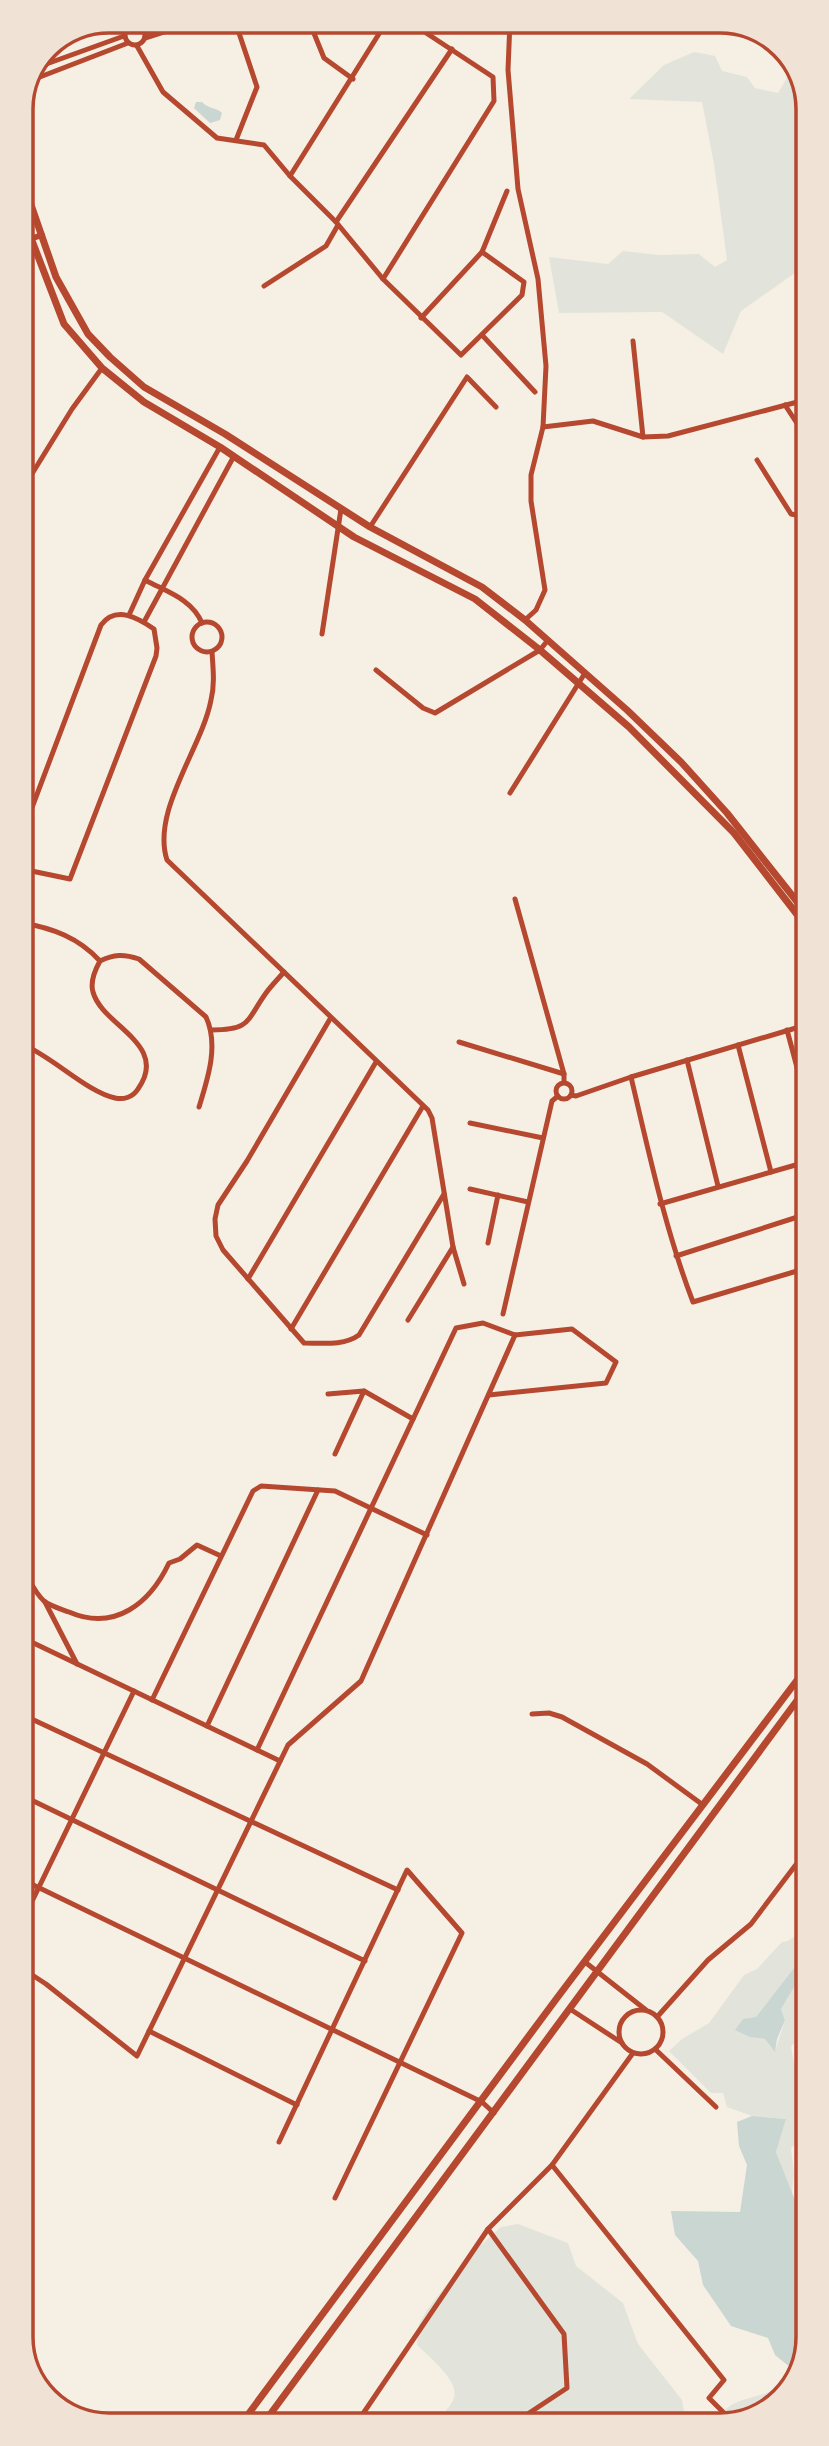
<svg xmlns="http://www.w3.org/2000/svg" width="829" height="2446" viewBox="0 0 829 2446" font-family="Bitter,serif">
	<rect width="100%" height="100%" fill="#f6efe4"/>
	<g fill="#e2e4dc">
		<path d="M694 52 715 56 722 71 747 77 755 88 778 93 793 68 805 87V266L741 311 723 354 662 312 559 313 549 257 608 264 623 251 659 255 699 254 715 267 727 260 714 164 702 102 629 99 664 65Z"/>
		<path d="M807 1927V1951L756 2017 750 2037 765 2039 775 2051 785 2020 781 2009 808 1964V2012L795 2019 799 2037 791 2047 796 2072 808 2076C806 2082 802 2086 799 2092 792 2111 796 2119 805 2137L791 2148 794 2173 792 2193 776 2152 786 2119 752 2116 727 2107 723 2093H711L669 2051 682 2039 709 2023 744 1975 757 1969 782 1942 788 1941Z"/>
		<path d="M518 2224 568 2243 576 2266 623 2303 638 2344 682 2400 686 2422 444 2423C444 2406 449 2411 454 2398 460 2381 428 2356 417 2345L419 2324 427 2310 469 2256 501 2227Z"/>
		<path d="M792 2377 794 2378 789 2391 742 2422H718C727 2391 772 2403 784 2379Z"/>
	</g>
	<g fill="#c9d6d2">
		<path d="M196 102H202C208 109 216 107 222 113L220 120 210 123 194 108Z"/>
		<path d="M807 1951 808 1964 781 2009 785 2020 777 2039 775 2052 765 2039 750 2037 735 2030 743 2019 756 2017Z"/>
		<path d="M752 2116 786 2119 776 2152 808 2233V2337L796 2372 775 2355 768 2338 731 2326 703 2285 698 2261 675 2235 671 2211 740 2212 747 2165 739 2146 737 2122Z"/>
	</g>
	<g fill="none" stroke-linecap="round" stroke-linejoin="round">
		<g stroke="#b5482f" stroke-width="5">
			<path d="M235 21 257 87 236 140"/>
			<path d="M309 21 324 58 353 79"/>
			<path d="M510 21 508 70 518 189 538 279 546 366 543 427 531 475V501L545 590 536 610 525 620"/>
			<circle cx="135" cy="35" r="10"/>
			<path d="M136 25 149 21"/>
			<path d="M145 38 198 21"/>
			<path d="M137 46 163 92 217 138 264 145 290 176 336 222 383 279 461 355 522 295 524 282 482 252"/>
			<path d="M38 67 124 36"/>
			<path d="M32 80 128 43"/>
			<path d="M290 176 387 21"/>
			<path d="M336 222 452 49"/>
			<path d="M383 279 494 101 493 77 408 21"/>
			<path d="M264 286 326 246 338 225"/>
			<path d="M421 318 482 252 507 191"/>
			<path d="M482 335 535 392"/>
			<path d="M633 341 643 437"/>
			<path d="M785 405 806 437"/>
			<path d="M543 427 593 421 643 437 668 436 805 400"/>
			<path d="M757 460 791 514 806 517"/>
			<path d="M22 490 72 409 102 368"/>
			<path d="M370 527 467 377 496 407"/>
			<path d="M145 580C167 592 192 599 202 623"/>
			<path d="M129 615 145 580 220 447"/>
			<path d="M144 622 234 456"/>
			<circle cx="207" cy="637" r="15"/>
			<path d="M322 634 341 509"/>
			<path d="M212 652C213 668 215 684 211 700 202 748 151 811 167 860L428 1110 432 1118 453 1247 464 1284"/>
			<path d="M376 670 423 708 435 713 540 650 548 640"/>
			<path d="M510 793 585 673"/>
			<path d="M22 834 101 625C116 605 138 618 154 629L157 648 156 656 70 879 22 869"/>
			<path d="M515 899 564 1074V1082"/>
			<path d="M22 923C53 928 79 938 100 961"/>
			<path d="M330 1019 247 1161 218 1205 215 1219 216 1236 223 1250 304 1343C322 1343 344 1346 359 1335L444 1194"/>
			<path d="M212 1030C251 1030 246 1021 266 993 271 986 278 979 284 972"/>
			<path d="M787 1030 806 1101"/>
			<path d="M459 1042 564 1074"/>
			<path d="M22 1044C53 1057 87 1092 115 1098 124 1100 133 1097 138 1089 170 1044 102 1026 93 992 90 982 95 970 100 961 114 954 124 954 139 959L206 1017C219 1045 208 1078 199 1107"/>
			<path d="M738 1045 771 1172"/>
			<path d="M687 1060 718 1186"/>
			<path d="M631 1077C649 1153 665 1229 693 1302L807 1268"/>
			<circle cx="564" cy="1091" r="8"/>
			<path d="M571 1095 576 1096 631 1077 806 1025"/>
			<path d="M470 1123 543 1138"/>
			<path d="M470 1189 528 1202"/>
			<path d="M660 1204 806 1162"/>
			<path d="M488 1243 498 1195"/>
			<path d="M676 1256 807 1214"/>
			<path d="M248 1279 376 1062"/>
			<path d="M503 1314 552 1101 558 1096"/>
			<path d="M408 1320 453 1247"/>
			<path d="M291 1329 423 1106"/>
			<path d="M328 1394 364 1391 413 1419"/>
			<path d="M489 1395 606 1383 616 1362 572 1329 515 1335"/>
			<path d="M335 1454 364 1391"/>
			<path d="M23 1569C29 1579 35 1593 44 1601 50 1606 61 1609 69 1612 115 1632 150 1603 169 1563L180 1559 197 1545 221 1556"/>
			<path d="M45 1602 77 1664"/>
			<path d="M23 1638 280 1761"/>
			<path d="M152 1700 253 1491 261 1486 335 1491 427 1535"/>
			<path d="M532 1714 549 1713 562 1717 647 1764 703 1805"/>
			<path d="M23 1715 398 1890"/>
			<path d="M207 1726 318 1490"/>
			<path d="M257 1750 456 1328 483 1323 515 1335"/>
			<path d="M23 1796 365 1961"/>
			<path d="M23 1880 482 2102 494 2113"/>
			<path d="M23 1920 134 1691"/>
			<path d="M585 1962 646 2010"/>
			<path d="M23 1969 46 1984 137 2056 288 1745 361 1681 515 1335"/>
			<path d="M570 2009 622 2043"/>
			<circle cx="641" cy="2032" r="22"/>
			<path d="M657 2017 708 1960 751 1924 807 1850"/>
			<path d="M149 2031 297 2105"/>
			<path d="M655 2049 716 2107"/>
			<path d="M279 2142 407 1870 462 1933 335 2198"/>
			<path d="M552 2165 724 2380 709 2398 733 2422"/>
			<path d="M488 2229 564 2334 567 2388 514 2423"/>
			<path d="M356 2424 488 2229 552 2165 633 2053"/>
		</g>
		<path stroke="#b5482f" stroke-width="6" d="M21 242 42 235"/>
		<g stroke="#b5482f" stroke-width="7">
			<path d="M21 176 56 277 88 334 110 357 144 387 225 434 370 527 482 587 525 620 627 710 681 762 727 813 806 913"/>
			<path d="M21 212 64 324 102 368 144 402 220 447 354 537 475 599 540 650 629 727 734 833 806 926"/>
			<path d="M241 2424 557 1998 807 1667"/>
			<path d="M263 2424 807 1687"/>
		</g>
	</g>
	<path d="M0 0H829V2446H0ZM109 33H720A76 76 0 0 1 796 109V2337A76 76 0 0 1 720 2413H109A76 76 0 0 1 33 2337V109A76 76 0 0 1 109 33Z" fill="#f1e2d6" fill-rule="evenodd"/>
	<path fill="none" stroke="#b5482f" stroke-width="3.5" d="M109 33H720A76 76 0 0 1 796 109V2337A76 76 0 0 1 720 2413H109A76 76 0 0 1 33 2337V109A76 76 0 0 1 109 33Z"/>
</svg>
